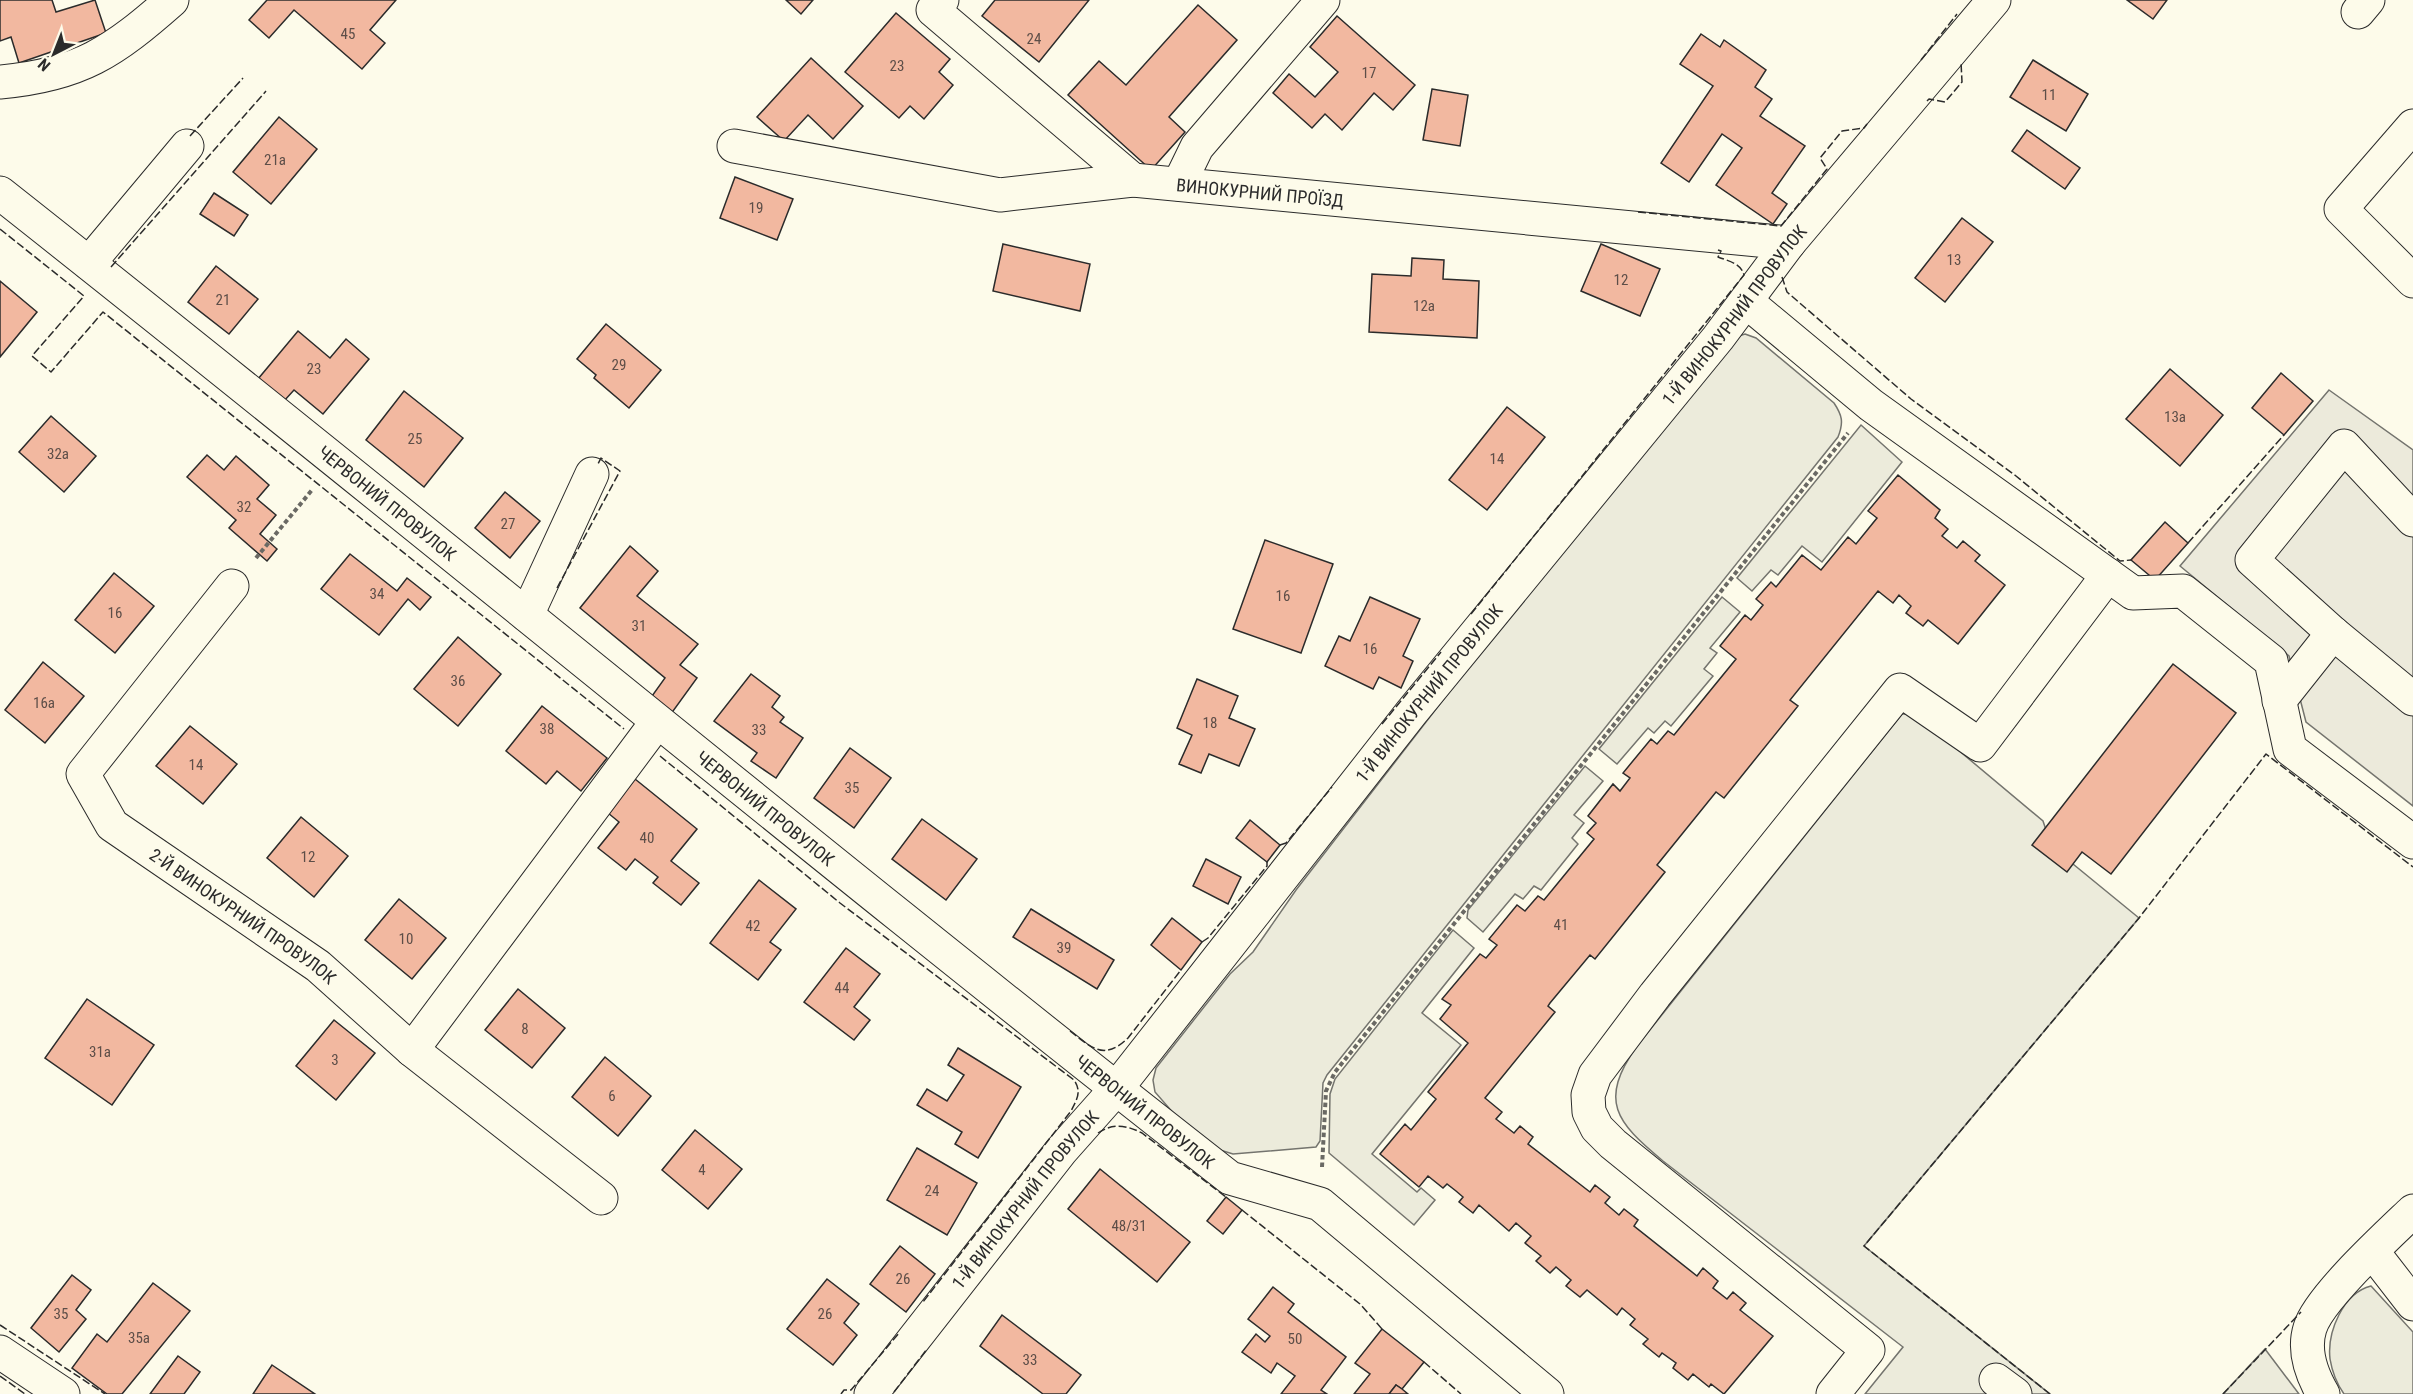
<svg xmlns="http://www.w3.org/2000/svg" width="2413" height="1394" viewBox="0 0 2413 1394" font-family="'Roboto Condensed',sans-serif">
	<rect width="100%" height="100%" fill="#fdfbea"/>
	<g fill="#ecebdb" stroke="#74746e" stroke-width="1.5">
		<path d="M1745 334 1756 338 1834 403C1842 415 1844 422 1838 437L1327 1075 1323 1083 1320 1141 1316 1147 1233 1154 1220 1150 1175 1115 1155 1092 1153 1080 1156 1068 1230 974 1253 952 1296 890 1570 536 1739 336Z"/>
		<path d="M1861 425 1902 462 1822 562 1802 546 1778 575 1771 570 1752 591 1737 578Z"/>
		<path d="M1722 597 1740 612 1710 648 1717 653 1704 669 1713 676 1671 726 1665 721 1654 733 1648 728 1617 764 1599 749Z"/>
		<path d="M1902 714H1912L1920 718 2043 821 2049 839 2062 855 2139 918 1864 1246 2050 1394H2031L1998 1368 1987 1394H1865L1903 1347 1663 1161C1616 1122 1598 1101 1637 1046Z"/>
		<path d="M1585 766 1603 781 1574 815 1584 823 1572 838 1578 844 1541 890 1534 886 1523 899 1515 894 1483 932 1467 918 1468 910Z"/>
		<path d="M1453 930 1474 948 1422 1013 1461 1045 1372 1154 1417 1192 1421 1188 1435 1200 1414 1225 1329 1153 1330 1094 1335 1079Z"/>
		<path d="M2371 1286 2413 1332V1394H2344C2337 1384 2332 1371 2330 1359 2327 1332 2343 1293 2371 1286Z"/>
		<path d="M2265 1349 2299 1394H2223Z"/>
	</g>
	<path fill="#eceadb" stroke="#74746e" stroke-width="1.5" d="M2329 390 2413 450V806L2306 722 2289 656 2180 566Z"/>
	<g fill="#f2b8a0" stroke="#2b2b2b" stroke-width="1.5">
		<path d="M0 0H52L56 12 95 0 106 33 19 63 11 37 0 41Z"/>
		<path d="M267 0H396L370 30 385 43 362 69 294 10 269 38 249 20Z"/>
		<path d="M786 0H813L801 14Z"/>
		<path d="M995 0H1089L1039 62 982 16Z"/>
		<path d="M2127 0H2167L2153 19Z"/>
		<path d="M1198 5 1237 40 1169 117 1185 132 1151 170 1068 95 1099 61 1126 85Z"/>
		<path d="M896 13 950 59 939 72 953 85 924 119 910 106 899 118 845 72Z"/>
		<path d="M1337 16 1415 85 1393 110 1374 93 1342 130 1325 114 1312 128 1273 93 1289 74 1315 97 1338 72 1310 47Z"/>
		<path d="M1701 34 1720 47 1724 40 1766 70 1755 87 1772 99 1760 116 1805 146 1772 193 1787 204 1773 224 1716 185 1742 148 1722 134 1689 182 1661 163 1713 86 1680 64Z"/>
		<path d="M811 58 863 106 833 139 808 115 784 141 757 117Z"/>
		<path d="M2033 60 2088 94 2066 131 2010 97Z"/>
		<path d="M1432 89 1468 95 1460 146 1423 140Z"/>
		<path d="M279 117 317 149 271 204 233 172Z"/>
		<path d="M2027 130 2080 168 2065 189 2012 151Z"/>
		<path d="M735 177 793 199 777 240 720 218Z"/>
		<path d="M214 193 248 215 234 236 200 214Z"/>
		<path d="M1962 218 1993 242 1945 302 1915 278Z"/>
		<path d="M1003 244 1090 264 1080 311 993 291Z"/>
		<path d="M1601 244 1660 269 1640 316 1581 291Z"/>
		<path d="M1412 258 1444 260 1443 279 1479 281 1477 338 1369 332 1372 274 1411 276Z"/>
		<path d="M216 266 258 299 229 334 188 302Z"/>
		<path d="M0 281 37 312 0 357Z"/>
		<path d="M606 324 661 370 629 408 594 378 596 375 577 359Z"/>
		<path d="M298 331 330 358 346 339 369 359 323 414 294 390 284 401 258 379Z"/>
		<path d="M2170 369 2223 415 2180 466 2126 419Z"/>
		<path d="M2281 373 2313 401 2284 435 2252 408Z"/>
		<path d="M404 391 463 438 424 487 366 440Z"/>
		<path d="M1507 407 1545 437 1487 510 1449 480Z"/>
		<path d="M51 416 96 456 64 492 19 452Z"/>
		<path d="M207 455 224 470 236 456 269 485 257 499 276 515 260 534 277 549 267 561 229 528 236 520 187 477Z"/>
		<path d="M1898 475 1940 510 1935 518 1948 529 1942 536 1957 548 1963 541 1980 555 1975 561 2005 585 1958 644 1928 620 1923 626 1906 613 1911 606 1899 595 1893 603 1878 591 1790 700 1798 706 1724 798 1716 792 1657 865 1665 872 1595 959 1590 955 1550 1003 1548 1006 1555 1012 1485 1098 1502 1112 1496 1119 1514 1133 1520 1126 1533 1137 1528 1144 1590 1192 1595 1185 1610 1197 1605 1203 1619 1215 1624 1209 1638 1220 1634 1226 1697 1276 1703 1268 1718 1281 1713 1288 1727 1299 1733 1292 1746 1303 1740 1310 1773 1336 1724 1394 1711 1384 1709 1387 1693 1374 1688 1380 1673 1368 1676 1363 1662 1353 1659 1357 1643 1344 1648 1339 1630 1325 1635 1319 1622 1308 1617 1315 1587 1290 1580 1297 1566 1286 1571 1280 1556 1267 1550 1273 1536 1261 1541 1256 1525 1243 1531 1236 1516 1223 1509 1231 1479 1205 1473 1213 1459 1202 1463 1197 1456 1191 1447 1184 1443 1188 1428 1176 1419 1187 1380 1154 1405 1124 1411 1130 1436 1099 1428 1092 1468 1043 1440 1019 1451 1005 1442 999 1480 954 1486 958 1497 945 1489 939 1517 905 1525 911 1538 896 1544 900 1594 839 1587 833 1596 823 1588 816 1613 784 1620 791 1630 778 1623 773 1651 739 1657 744 1668 731 1674 735 1736 659 1720 646 1745 615 1751 620 1763 605 1756 599 1771 582 1776 587 1802 555 1821 570 1848 537 1856 544 1877 518 1868 511Z"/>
		<path d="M505 492 540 521 510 558 475 528Z"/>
		<path d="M2165 522 2188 543 2155 580 2131 560Z"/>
		<path d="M1265 540 1333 564 1301 653 1233 629Z"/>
		<path d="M630 546 658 571 637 596 698 644 680 665 697 678 668 718 647 703 665 678 580 608Z"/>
		<path d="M350 554 397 591 407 578 431 597 420 610 408 599 379 635 321 589Z"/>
		<path d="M114 573 154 606 115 653 75 620Z"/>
		<path d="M1370 597 1420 619 1403 656 1413 661 1401 688 1379 677 1373 689 1325 666 1339 636 1350 641Z"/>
		<path d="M458 637 501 674 458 726 414 689Z"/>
		<path d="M43 662 84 696 45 743 5 710Z"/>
		<path d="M2173 664 2236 713 2111 874 2082 852 2067 872 2032 845Z"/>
		<path d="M751 674 780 696 772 707 784 717 780 722 803 738 776 778 751 761 757 753 714 721Z"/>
		<path d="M1197 679 1238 696 1229 718 1255 729 1239 766 1209 754 1201 773 1179 764 1192 735 1177 728Z"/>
		<path d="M542 706 607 758 581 791 557 771 546 784 506 751Z"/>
		<path d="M190 726 237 764 203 804 156 766Z"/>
		<path d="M850 748 891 778 854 828 814 798Z"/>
		<path d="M635 779 697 829 671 861 699 883 681 905 653 883 658 877 635 859 626 870 598 848 619 822 608 813Z"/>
		<path d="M301 817 348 856 314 897 267 858Z"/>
		<path d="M922 819 977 859 946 900 892 859Z"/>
		<path d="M1250 820 1280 845 1267 862 1236 838Z"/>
		<path d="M1206 859 1241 877 1228 904 1193 886Z"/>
		<path d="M759 880 796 909 770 942 781 950 758 980 710 943Z"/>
		<path d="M399 899 446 938 412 979 365 940Z"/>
		<path d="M1031 909 1114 960 1097 989 1013 937Z"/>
		<path d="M1172 918 1202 942 1181 970 1151 945Z"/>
		<path d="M846 948 880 974 854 1007 870 1020 854 1040 804 1002Z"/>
		<path d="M518 989 565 1028 532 1068 485 1030Z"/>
		<path d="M87 999 154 1045 112 1105 45 1058Z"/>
		<path d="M334 1020 375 1053 336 1100 296 1066Z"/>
		<path d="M958 1048 1021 1087 978 1158 955 1144 962 1132 917 1105 927 1089 947 1101 964 1075 948 1065Z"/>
		<path d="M605 1057 651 1096 618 1136 572 1097Z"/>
		<path d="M695 1130 742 1169 708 1209 662 1170Z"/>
		<path d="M917 1148 977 1183 947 1235 887 1200Z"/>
		<path d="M1100 1169 1190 1242 1157 1282 1068 1209Z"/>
		<path d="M1226 1197 1242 1210 1223 1234 1207 1221Z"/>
		<path d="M900 1246 935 1274 906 1312 870 1284Z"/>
		<path d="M72 1275 91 1290 76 1310 86 1319 59 1352 31 1328Z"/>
		<path d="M827 1279 859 1304 844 1323 857 1335 833 1365 787 1329Z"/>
		<path d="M153 1283 190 1311 122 1394H107L72 1368 97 1334 107 1342Z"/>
		<path d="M1273 1287 1294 1304 1288 1312 1346 1357 1321 1390 1327 1394H1281L1295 1376 1277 1363 1271 1373 1242 1352 1256 1334 1265 1342 1270 1336 1248 1319Z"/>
		<path d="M1002 1315 1081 1375 1066 1394H1043L980 1346Z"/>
		<path d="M1382 1329 1424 1362 1402 1389 1396 1385 1389 1394H1354L1370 1374 1355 1363Z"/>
		<path d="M178 1356 200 1372 184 1394H150Z"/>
		<path d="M272 1365 315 1394H253Z"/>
		<path d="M1396 1385 1402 1389 1408 1394H1389Z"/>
	</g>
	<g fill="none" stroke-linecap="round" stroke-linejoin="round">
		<g stroke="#2b2b2b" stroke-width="35">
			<g id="minor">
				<path d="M942 0 933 10 1133 180"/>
				<path d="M2358 12 2368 0"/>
				<path d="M0 82C80 75 113 52 172 0"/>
				<path d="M2413 126 2341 209 2413 281"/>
				<path id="s1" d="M734 146 1000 195 1133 180 1789 243"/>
				<path d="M1179 184 1197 147 1323 0"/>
				<path id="s2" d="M0 193C412 518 816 854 1230 1178L1320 1204 1547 1394"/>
				<path d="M89 263 187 146"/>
				<path d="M1747 302 1871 405 2133 593 2183 591 2271 661 2290 749 2413 842"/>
				<path d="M2413 520 2344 446 2252 560 2333 633 2413 699"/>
				<path id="s3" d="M232 586 83 774 112 825 318 966 412 1050 601 1198"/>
				<path d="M527 615 592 474"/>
				<path d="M2279 701 2333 633"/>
				<path d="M412 1050 657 722"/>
				<path d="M2372 1251 2413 1304"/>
				<path d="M0 1352 63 1394"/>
				<path d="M1996 1380 2015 1394"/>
				<path id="s4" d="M871 1394 1061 1151 1116 1089 1411 713 1718 338 1789 243 1994 0"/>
				<path d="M1833 1394 1868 1350 1613 1144 1597 1128 1589 1112 1588 1095 1595 1075 1655 995 1900 690 1980 745 2108 575"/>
				<path d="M2323 1394C2312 1375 2303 1350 2310 1328 2319 1298 2388 1235 2413 1211"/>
			</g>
		</g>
		<g stroke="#6a6964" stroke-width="4" stroke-dasharray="4.5 3" stroke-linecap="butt">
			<path d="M256 558 312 490"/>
			<path d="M1322 1167 1326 1091 1335 1072 1848 433"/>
		</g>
		<use href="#minor" stroke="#fdfbea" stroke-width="33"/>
		<g stroke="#2b2b2b" stroke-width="1.5" stroke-dasharray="8 3" stroke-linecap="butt">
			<path d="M1921 60 1957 14"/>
			<path d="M1927 101 1929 99 1945 102 1962 82 1961 62"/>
			<path d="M190 136 243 78"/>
			<path d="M1638 212 1781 226 1827 169 1820 158 1842 131 1864 128 1867 124"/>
			<path d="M0 229 84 296 32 356 51 372 103 312 624 729"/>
			<path d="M111 267 266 91"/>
			<path d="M1782 277 1787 292 1911 399 2016 476 2120 561 2131 560"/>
			<path d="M2188 543 2284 435"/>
			<path d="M557 588 620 471 601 458 598 464"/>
			<path d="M1471 614 1744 275C1741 263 1728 261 1718 257L1721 251 1718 250"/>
			<path d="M1382 724 1441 652"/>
			<path d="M660 756 840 903 1074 1080C1082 1092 1077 1099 1071 1111L923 1302"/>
			<path d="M1280 845 1286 843 1332 787"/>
			<path d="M1202 942 1208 938 1267 866V862"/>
			<path d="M1070 1031C1092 1048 1104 1061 1128 1038L1181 970"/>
			<path d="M1098 1133C1113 1123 1126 1125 1142 1133L1226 1197"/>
			<path d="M1242 1210 1360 1304 1382 1329"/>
			<path d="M0 1325 105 1394"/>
			<path d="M1424 1362 1461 1394"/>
			<path d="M0 1376 25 1394"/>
			<path d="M894 1392 927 1349"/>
			<path d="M841 1394 844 1390H851L899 1333"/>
			<path d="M2050 1394 1864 1246 2139 918 2266 754 2413 867"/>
			<path d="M2223 1394 2301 1312"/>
		</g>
	</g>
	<g text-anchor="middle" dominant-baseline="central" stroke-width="4.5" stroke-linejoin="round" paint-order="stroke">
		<g font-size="15" fill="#5d4e48">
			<text x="348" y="34">45</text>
			<text x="1034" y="39">24</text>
			<text x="897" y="66">23</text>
			<text x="1369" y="73">17</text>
			<text x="2049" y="95">11</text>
			<text x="275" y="160">21а</text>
			<text x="756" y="208">19</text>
			<text x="1954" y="260">13</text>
			<text x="1621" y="280">12</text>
			<text x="223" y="300">21</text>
			<text x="1424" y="306">12а</text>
			<text x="619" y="365">29</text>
			<text x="314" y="369">23</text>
			<text x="2175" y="417">13а</text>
			<text x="415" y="439">25</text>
			<text x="58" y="454">32а</text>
			<text x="1497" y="459">14</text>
			<text x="244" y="507">32</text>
			<text x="508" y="524">27</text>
			<text x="377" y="594">34</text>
			<text x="1283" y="596">16</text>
			<text x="115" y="613">16</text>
			<text x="639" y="626">31</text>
			<text x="1370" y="649">16</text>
			<text x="458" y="681">36</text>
			<text x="44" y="703">16а</text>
			<text x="1210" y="723">18</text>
			<text x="547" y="729">38</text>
			<text x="759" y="730">33</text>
			<text x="196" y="765">14</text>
			<text x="852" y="788">35</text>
			<text x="647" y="838">40</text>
			<text x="308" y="857">12</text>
			<text x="1561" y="925">41</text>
			<text x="753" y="926">42</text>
			<text x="406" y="939">10</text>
			<text x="1064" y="948">39</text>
			<text x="842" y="988">44</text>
			<text x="525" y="1029">8</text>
			<text x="100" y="1052">31а</text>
			<text x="335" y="1060">3</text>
			<text x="612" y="1096">6</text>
			<text x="702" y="1170">4</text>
			<text x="932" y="1191">24</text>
			<text x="1129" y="1226">48/31</text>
			<text x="903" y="1279">26</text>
			<text x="61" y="1314">35</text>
			<text x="825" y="1314">26</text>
			<text x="139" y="1338">35а</text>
			<text x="1295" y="1339">50</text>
			<text x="1030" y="1360">33</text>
		</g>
		<g font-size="18" fill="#2b2b2b" stroke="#fdfbea">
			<text stroke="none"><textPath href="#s1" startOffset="532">ВИНОКУРНИЙ ПРОЇЗД</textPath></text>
			<text stroke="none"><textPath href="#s4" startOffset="1382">1-Й ВИНОКУРНИЙ ПРОВУЛОК</textPath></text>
			<text stroke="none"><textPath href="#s2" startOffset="496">ЧЕРВОНИЙ ПРОВУЛОК</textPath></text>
			<text stroke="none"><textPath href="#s4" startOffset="896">1-Й ВИНОКУРНИЙ ПРОВУЛОК</textPath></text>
			<text stroke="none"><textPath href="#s2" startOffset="982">ЧЕРВОНИЙ ПРОВУЛОК</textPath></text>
			<text stroke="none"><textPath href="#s3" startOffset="458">2-Й ВИНОКУРНИЙ ПРОВУЛОК</textPath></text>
			<text stroke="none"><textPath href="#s2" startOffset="1468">ЧЕРВОНИЙ ПРОВУЛОК</textPath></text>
			<text stroke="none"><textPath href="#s4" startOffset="248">1-Й ВИНОКУРНИЙ ПРОВУЛОК</textPath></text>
		</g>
	</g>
	<g transform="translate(54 54) rotate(222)" stroke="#fdfbea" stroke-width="4.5" paint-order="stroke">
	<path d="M0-4.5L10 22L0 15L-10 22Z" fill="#2b2b2b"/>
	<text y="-9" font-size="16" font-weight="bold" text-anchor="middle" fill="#2b2b2b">N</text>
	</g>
</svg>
